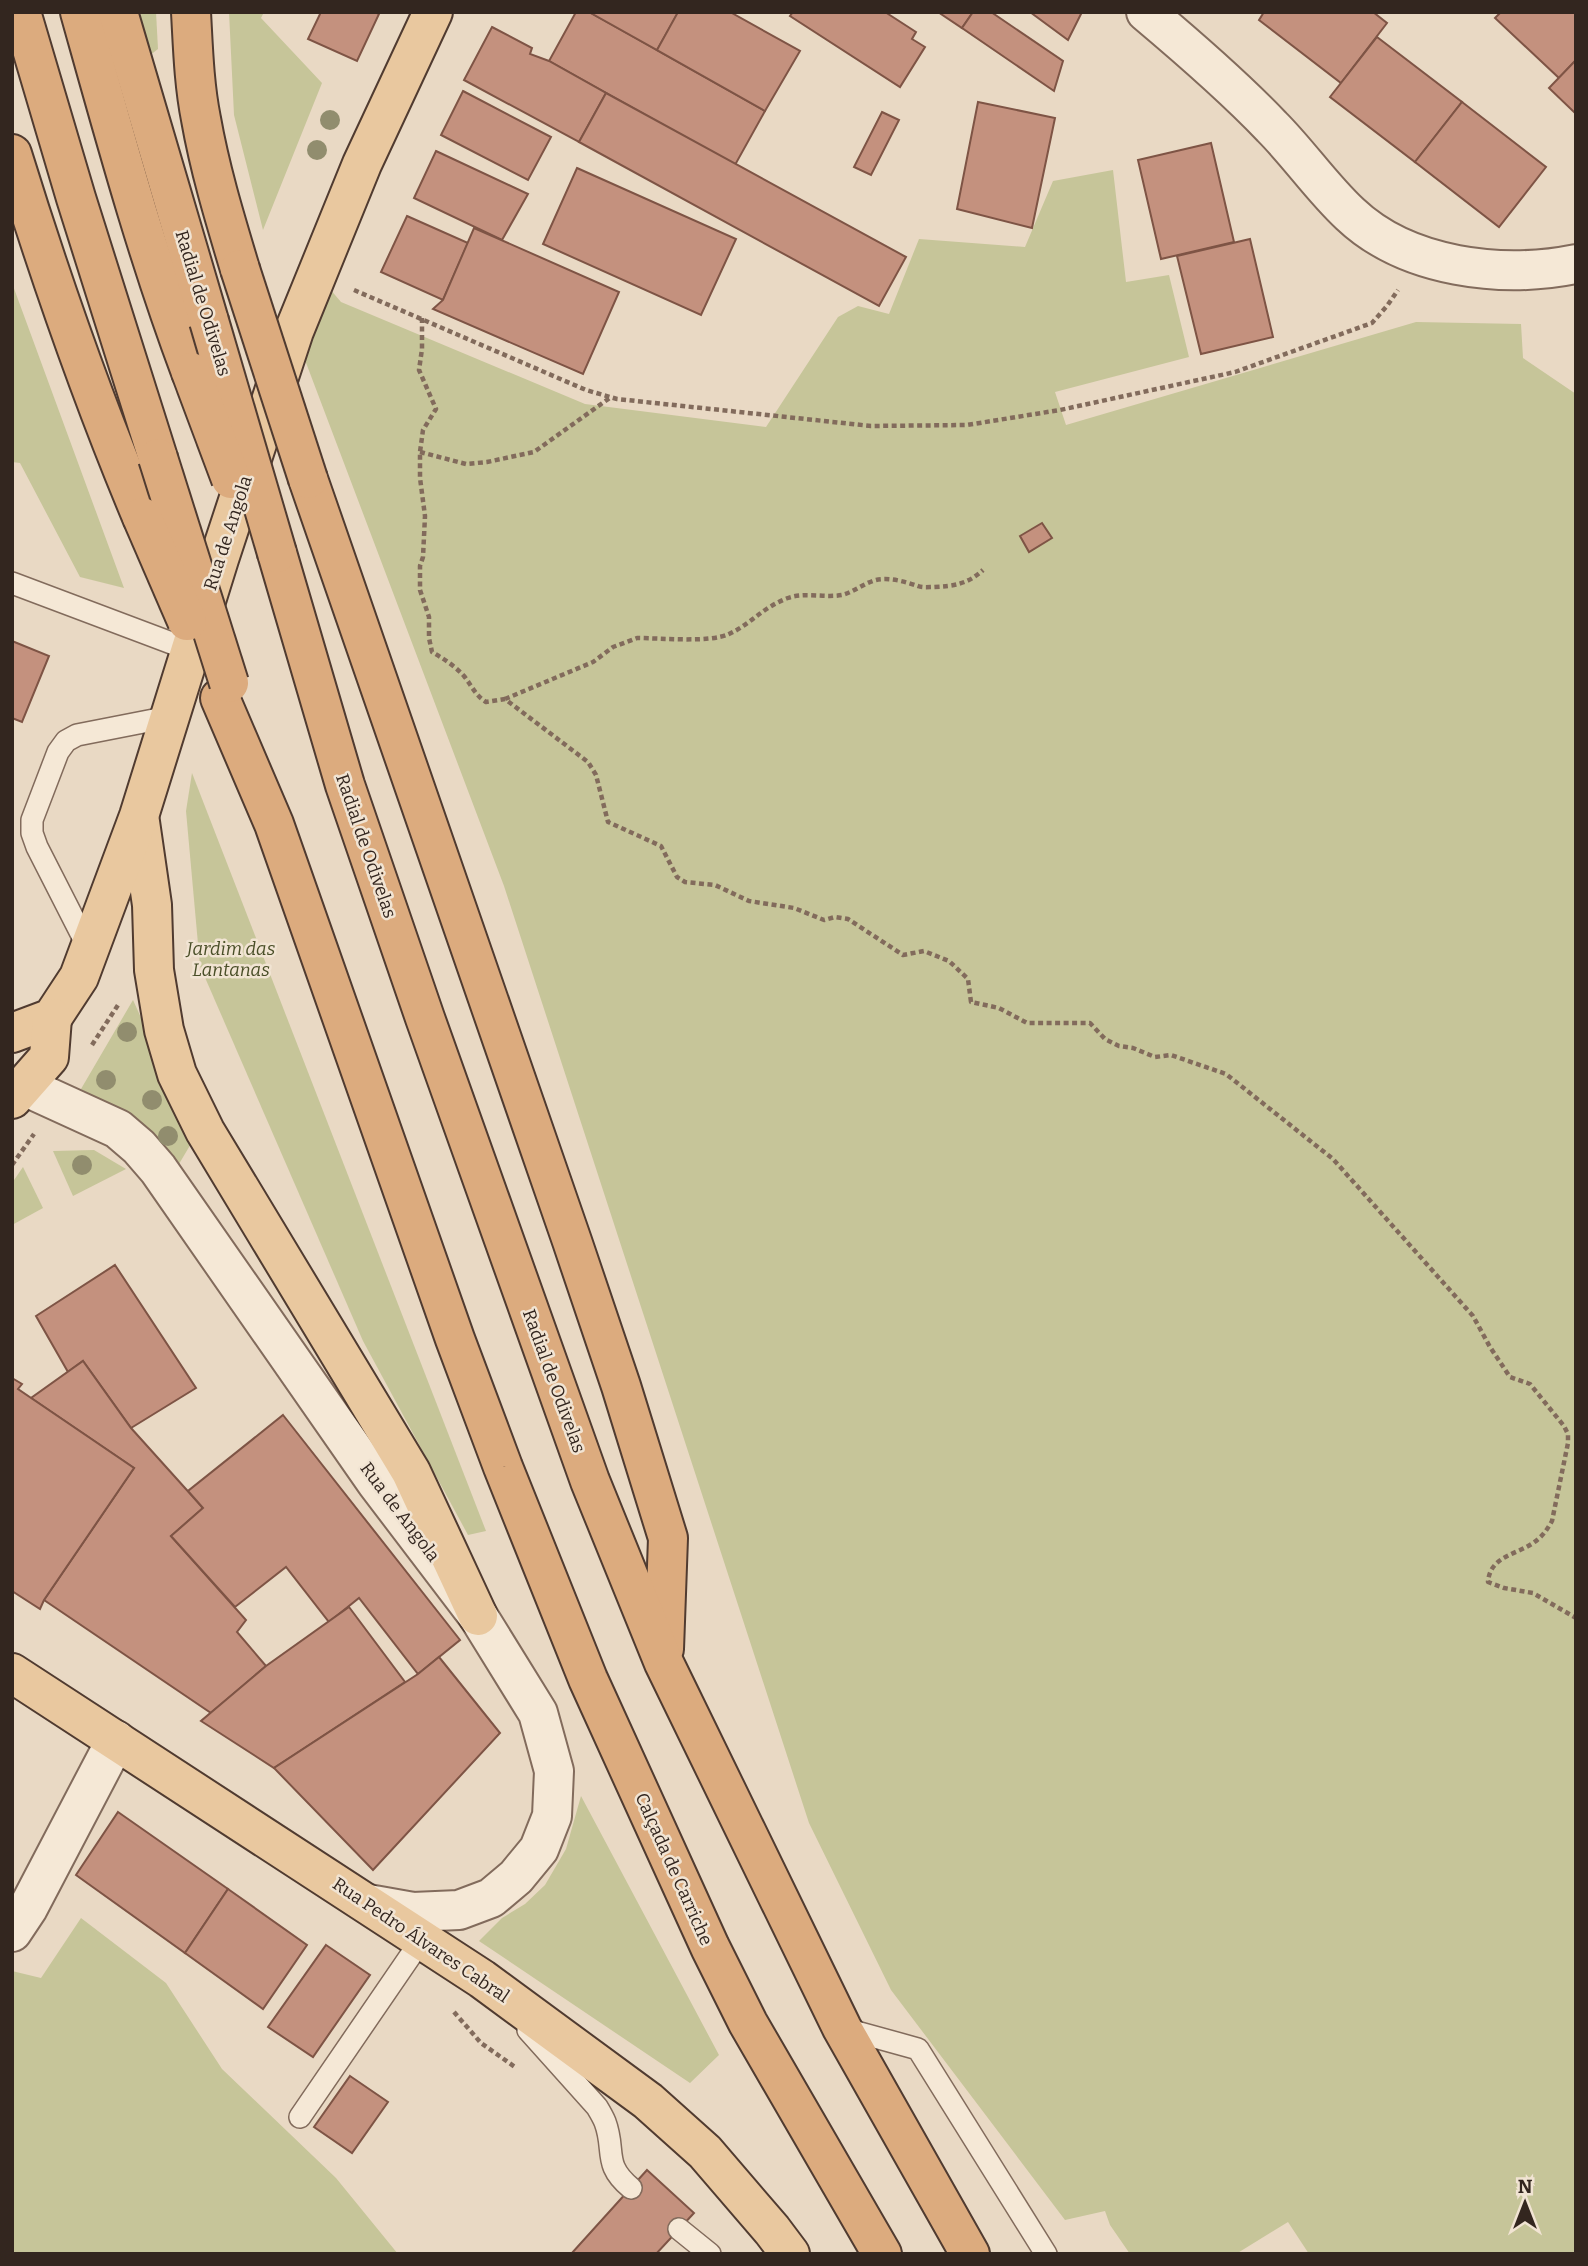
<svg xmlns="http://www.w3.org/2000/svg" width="1588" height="2266" viewBox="0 0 1588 2266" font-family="Bitter,serif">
	<rect width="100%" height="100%" fill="#e9d9c4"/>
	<g fill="#c6c599">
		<path d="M140 12H156L158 49 149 56Z"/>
		<path d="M229 12H264L261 18 322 83 263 230 234 115Z"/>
		<path d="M1113 170 1126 282 1169 275 1189 357 1055 392 1066 425 1416 322 1521 324 1523 358 1576 394V2254H1309L1288 2222 1236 2254H1130L1110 2225 1105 2211 1065 2220 891 1990 809 1823 504 886 294 331 318 275 341 302 585 404 766 427 838 317 858 306 889 314 919 239 1025 247 1053 181Z"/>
		<path d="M12 283 124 588 80 577 20 463 12 462Z"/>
		<path d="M192 773 486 1531 468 1535 363 1341 200 966 186 811Z"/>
		<path d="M133 1000 195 1137 176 1169 149 1129 81 1089Z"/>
		<path d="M94 1150 126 1169 73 1196 53 1151Z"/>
		<path d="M23 1167 43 1208 12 1225V1183Z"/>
		<path d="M581 1796 719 2055 690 2083 479 1941 502 1918 525 1904 545 1885 566 1849Z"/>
		<path d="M81 1918 166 1983 222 2069 336 2178 398 2254H12V1971L41 1978Z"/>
	</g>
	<g fill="#c4917e" stroke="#7e5445" stroke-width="2">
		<path d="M321 12H375L379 14 357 61 308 39Z"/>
		<path d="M576 12H589L765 111 735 165 549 61Z"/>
		<path d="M589 12H675L678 13 657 50Z"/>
		<path d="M678 12H730L800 51 765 111 657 50Z"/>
		<path d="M793 12H885L916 32 912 39 925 47 900 87 790 16Z"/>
		<path d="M938 12H973L962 28Z"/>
		<path d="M973 12H991L1063 61 1054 91 962 28Z"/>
		<path d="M1030 12H1082L1068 40Z"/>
		<path d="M1264 12H1373L1387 23 1341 83 1259 20Z"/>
		<path d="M1501 12H1576V60L1559 78 1495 18Z"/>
		<path d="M492 27 532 48 530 54 549 61 606 93 579 142 464 80Z"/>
		<path d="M1377 37 1462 102 1415 162 1330 97Z"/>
		<path d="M1576 60V114L1549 88Z"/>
		<path d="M463 91 551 137 528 180 441 135Z"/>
		<path d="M606 93 906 257 879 306 579 142Z"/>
		<path d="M978 102 1055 118 1032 228 957 209Z"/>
		<path d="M1462 102 1546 167 1499 227 1415 162Z"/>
		<path d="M882 112 899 120 871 175 854 167Z"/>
		<path d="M1211 143 1234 242 1161 259 1138 160Z"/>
		<path d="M436 151 528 194 502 240 414 198Z"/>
		<path d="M577 168 736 239 701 315 543 244Z"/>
		<path d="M407 216 468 243 443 300 381 272Z"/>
		<path d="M474 228 619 292 583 374 433 309 443 300Z"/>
		<path d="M1250 239 1273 337 1201 354 1177 256Z"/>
		<path d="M1042 523 1052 538 1029 552 1020 536Z"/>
		<path d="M12 641 49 656 22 722 12 718Z"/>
		<path d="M115 1265 196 1388 131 1428 83 1361 68 1372 36 1316Z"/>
		<path d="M83 1361 131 1428 203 1508 171 1536 246 1620 237 1632 266 1666 211 1713 44 1600 134 1468 31 1398Z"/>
		<path d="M12 1378 22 1384 18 1389 134 1468 44 1600 40 1609 12 1591Z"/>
		<path d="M283 1415 460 1640 418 1674 359 1598 329 1622 286 1567 235 1607 171 1536 203 1508 188 1491Z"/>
		<path d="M349 1607 405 1682 274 1768 201 1721 266 1666Z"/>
		<path d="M439 1657 500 1733 373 1870 274 1768 418 1674Z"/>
		<path d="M118 1812 228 1889 185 1953 76 1875Z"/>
		<path d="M228 1889 307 1945 263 2009 185 1953Z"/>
		<path d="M326 1945 370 1975 313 2057 268 2027Z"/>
		<path d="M350 2076 388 2102 352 2153 314 2127Z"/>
		<path d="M647 2170 694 2213 656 2254H571Z"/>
	</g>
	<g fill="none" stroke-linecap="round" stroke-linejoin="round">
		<g stroke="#826b5c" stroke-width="24">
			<g id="service">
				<path d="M12 583 190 650"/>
				<path d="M90 951 37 847 32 833V820L58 752 66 741 77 735 169 717"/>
				<path d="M842 2028 918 2049 1046 2254"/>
				<path d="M528 2030 597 2107C600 2112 603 2117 605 2122 616 2151 602 2164 631 2188"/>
				<path d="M300 2117 422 1939"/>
				<path d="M679 2229 710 2254"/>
			</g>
		</g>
		<g stroke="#826b5c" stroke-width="42">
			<g id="minor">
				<path d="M1146 12C1190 49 1233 86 1272 127 1299 154 1322 188 1350 214 1407 268 1502 279 1576 264"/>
				<path d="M24 1086 118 1129 139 1147 158 1169 376 1482 478 1616 538 1713 554 1771 552 1816 539 1849 516 1877 491 1898 459 1910 413 1912 368 1904"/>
				<path d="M12 1932 28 1908 116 1740"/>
			</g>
		</g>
		<g stroke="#503b30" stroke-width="42">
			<g id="primary">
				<path d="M140 822 152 905 154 970 164 1030 177 1074 205 1131 411 1472 478 1616"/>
				<path d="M12 1033 52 1018 79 977 139 816 219 559 294 331 362 164 433 12"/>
				<path d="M12 1099 49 1057 52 1018"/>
				<path d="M12 1673 482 1979 648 2101 705 2152 772 2230 790 2254"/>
			</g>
		</g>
		<g stroke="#503b30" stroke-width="42">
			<g id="trunk">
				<path d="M21 12 76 198 158 458"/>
				<path d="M80 12C114 133 147 255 191 372"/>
				<path d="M118 12 209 321"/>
				<path d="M191 12C193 48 194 84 201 119 210 170 225 219 240 269"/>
				<path d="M12 154C50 277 92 398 142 517"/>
				<path d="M308 479 572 1241 621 1386 668 1538 664 1649"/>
				<path d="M277 553 345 785 425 1018 590 1481 664 1663 842 2028 970 2254"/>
				<path d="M220 698 274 824 455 1339 503 1467 588 1679 710 1947 748 2023 882 2254"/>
			</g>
		</g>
		<g stroke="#826b5c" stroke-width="4.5" stroke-dasharray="5 3.5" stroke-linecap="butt">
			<path d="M354 290 586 390 617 399 871 426 967 425 1060 410 1235 372 1372 323 1387 306 1398 290"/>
			<path d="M422 318V349L419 370 436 409 423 430 420 452V478L425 516 423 557 420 566V590L429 617V638L432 652C444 659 455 666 464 676 472 686 475 695 486 702L505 699 588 762 596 775 608 822 661 846 677 877 685 882 715 885 749 901 794 908 824 920 835 917 848 919 903 955 924 951 949 961 968 979 971 1002 999 1008 1027 1023H1090L1105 1039 1119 1046 1133 1048 1155 1057 1171 1055 1226 1074 1333 1159 1473 1316 1490 1347 1510 1377 1530 1384 1564 1426 1568 1434V1443L1552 1521C1547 1530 1542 1537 1533 1543 1516 1555 1490 1556 1488 1582L1504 1588 1533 1593 1576 1618"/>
			<path d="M420 452 466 464 487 462 534 452 611 397"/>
			<path d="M505 699 593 662 613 647 637 638C660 638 710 643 729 634 751 624 763 607 788 598 805 592 824 598 842 595 854 592 864 583 876 580 890 577 906 582 918 586 923 588 929 587 934 587 954 586 968 584 983 570"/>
			<path d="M92 1045 118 1005"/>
			<path d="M12 1165 34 1134"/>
			<path d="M454 2012 481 2043 515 2067"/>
		</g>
		<use href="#service" stroke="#f5e8d6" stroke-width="21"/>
		<use href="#minor" stroke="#f5e8d6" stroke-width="38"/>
		<use href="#primary" stroke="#e9c89f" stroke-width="38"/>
		<use href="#trunk" stroke="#dcab7e" stroke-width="38"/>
		<g stroke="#503b30" stroke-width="42" stroke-linecap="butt">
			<g id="trunk-bridge">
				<path d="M240 269 308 479"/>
				<path d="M209 321 277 553"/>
				<path d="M191 372 231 479"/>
				<path d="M158 458 229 683"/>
				<path d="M142 517 187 621"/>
			</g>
		</g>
		<use href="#trunk-bridge" stroke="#dcab7e" stroke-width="38"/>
	</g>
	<g fill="#918d6e">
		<circle cx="330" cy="120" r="10"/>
		<circle cx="317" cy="150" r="10"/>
		<circle cx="127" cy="1032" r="10"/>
		<circle cx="106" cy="1080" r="10"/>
		<circle cx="152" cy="1100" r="10"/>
		<circle cx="168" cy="1136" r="10"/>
		<circle cx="82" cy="1165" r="10"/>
	</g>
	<g text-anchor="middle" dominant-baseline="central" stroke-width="5" stroke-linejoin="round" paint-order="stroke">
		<g font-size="18" fill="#33261f" stroke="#f1e4d3">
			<text transform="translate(203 303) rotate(73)">Radial de Odivelas</text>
			<text transform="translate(228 533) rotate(-72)">Rua de Angola</text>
			<text transform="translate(366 846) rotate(71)">Radial de Odivelas</text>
			<text transform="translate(554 1381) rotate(70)">Radial de Odivelas</text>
			<text transform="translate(400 1512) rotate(53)">Rua de Angola</text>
			<text transform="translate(674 1869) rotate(66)">Calçada de Carriche</text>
			<text transform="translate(421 1940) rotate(34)">Rua Pedro Álvares Cabral</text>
		</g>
		<g font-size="18" font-style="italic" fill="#494e27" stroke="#f1e4d3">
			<text x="231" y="949">Jardim das<tspan x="231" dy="21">Lantanas</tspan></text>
		</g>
	</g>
	<rect width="1588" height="2266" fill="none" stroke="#33261f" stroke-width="28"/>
	<g transform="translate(1525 2203)" stroke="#f1e4d3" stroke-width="5" paint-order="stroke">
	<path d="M0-5L12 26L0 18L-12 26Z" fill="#33261f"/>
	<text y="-10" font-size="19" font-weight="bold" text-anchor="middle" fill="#33261f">N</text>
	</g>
</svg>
